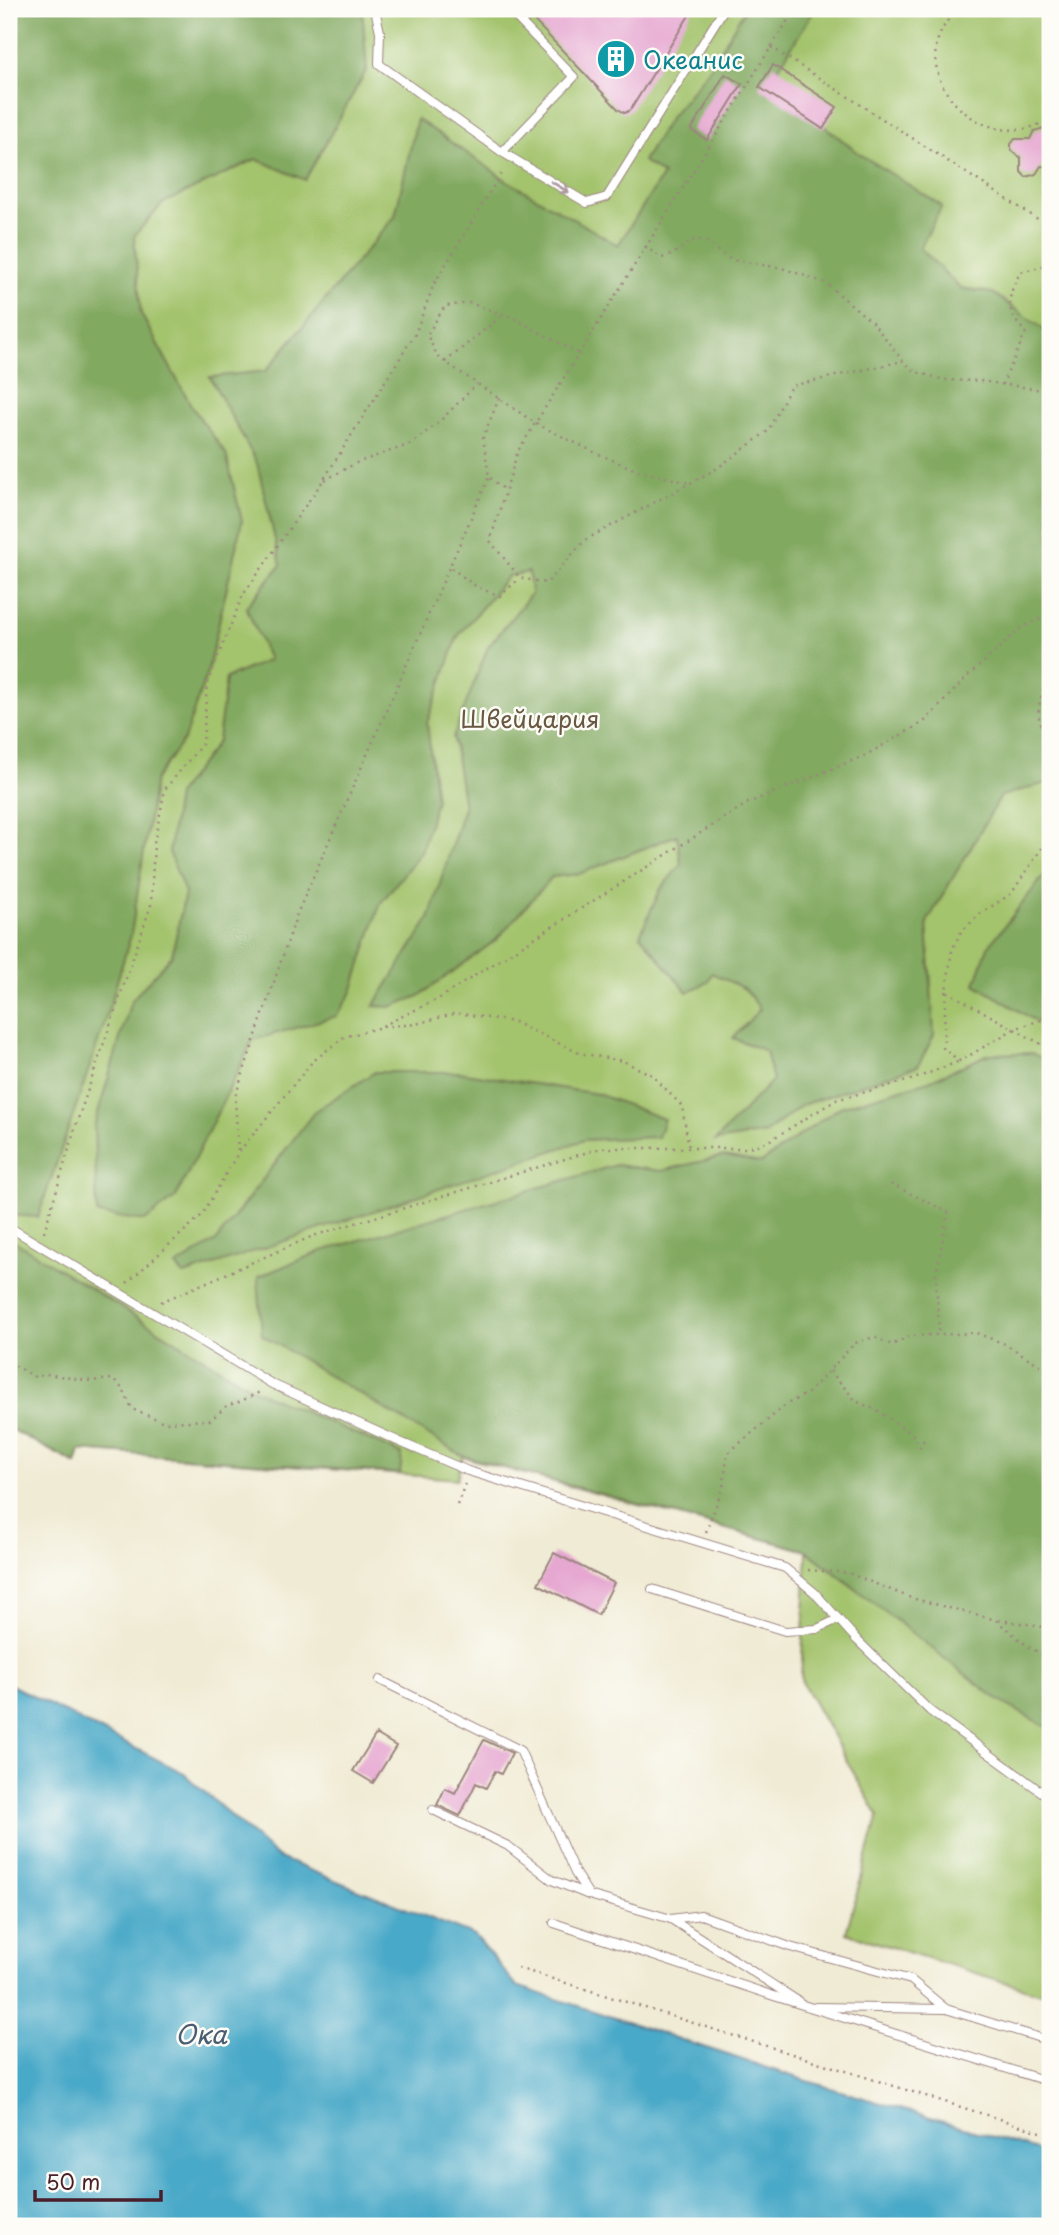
<svg xmlns="http://www.w3.org/2000/svg" width="1059" height="2235" viewBox="0 0 1059 2235" font-family="'Playpen Sans',sans-serif">
	<rect width="100%" height="100%" fill="#fdfcf7"/>
	<filter id="ink" filterUnits="userSpaceOnUse"><feTurbulence type="fractalNoise" baseFrequency=".0143" numOctaves="2"/><feDisplacementMap in="SourceGraphic" scale="14" xChannelSelector="R" yChannelSelector="G"/><feConvolveMatrix kernelMatrix="1 2 1 2 8 2 1 2 1" color-interpolation-filters="sRGB"/></filter>
	<filter id="wash" filterUnits="userSpaceOnUse"><feTurbulence type="fractalNoise" baseFrequency=".00686" numOctaves="4" result="noise"/><feDisplacementMap in="SourceGraphic" scale="28" xChannelSelector="R" yChannelSelector="G"/><feGaussianBlur stdDeviation="1.57" result="paint"/><feColorMatrix in="noise" values="0 0 0 0 0 0 0 0 0 0 0 0 0 0 0 0 0 1.4 0 .05"/><feComposite in="paint" operator="in"/></filter>
	<g filter="url(#wash)">
		<rect width="100%" height="100%" fill="#f0ebd4"/>
		<path fill="#a3c36c" stroke="#76714c" stroke-width="2" d="M9 9H1050V1996L846 1933 878 1816 801 1680 807 1551 463 1457 457 1479 80 1450 76 1464 9 1428Z"/>
		<g fill="#82a960" stroke="#666446" stroke-width="2">
			<path d="M9 9H362L367 69 305 180 256 159 163 203 134 236 141 314 192 407 226 454 242 521 208 670 184 739 155 779 131 935 104 1025 38 1217 9 1215Z"/>
			<path d="M745 9H815L769 83 860 154 942 206 920 248 960 288 993 293 1050 334V782L1001 796 927 922 934 1035 918 1066 802 1105 766 1133 715 1141 773 1080 766 1051 733 1038 760 1009 745 989 712 973 708 982 687 992 640 935 660 890 681 864 677 835 579 874 552 877 496 940 419 996 390 1007 374 1006 429 919 464 807 453 737 488 647 531 594 529 572 508 576 458 636 427 723 436 800 421 852 380 904 352 992 337 1016 253 1040 176 1197 145 1221 97 1214 94 1127 131 1001 172 955 185 893 169 852 177 795 218 741 226 678 269 660 246 607 281 565 257 463 210 377 266 371 395 216 417 119 506 180 618 245 663 175 643 161 671 116 708 71Z"/>
			<path d="M1050 868V1030L975 984 988 947Z"/>
			<path d="M1032 1053 1050 1063V1729L998 1700 807 1551 463 1456 262 1335 258 1277 319 1252 616 1165 661 1171 724 1156 761 1163 840 1107 929 1081 989 1054Z"/>
			<path d="M375 1072H459L598 1094 664 1119 658 1137 584 1140 184 1275 176 1266 216 1241 315 1111Z"/>
			<path d="M9 1238 255 1390 402 1454 400 1474 80 1450 76 1464 9 1428Z"/>
		</g>
		<path fill="#49a9c8" stroke="#4a647a" stroke-width="2" d="M9 1684 182 1772 277 1857 475 1936 517 1986 801 2079 1050 2154V2226H9Z"/>
		<g fill="none" stroke-linecap="round" stroke-linejoin="round">
			<path stroke="#4a5d72" stroke-width="2" stroke-dasharray="9 7" stroke-linecap="butt" d="M9 2226H10"/>
		</g>
		<g id="blocks">
			<g fill="#e6a7d1">
				<path d="M523 9H693L631 109 625 113 618 109Z"/>
				<path d="M773 65 837 107 823 129 759 87Z"/>
				<path d="M725 74 742 84 707 140 691 130Z"/>
				<path d="M1044 128 1050 136 1047 149 1050 150V167L1041 166 1036 174 1026 177 1021 172V158L1011 150V144L1015 139H1030L1034 131Z"/>
				<path d="M554 1553 614 1583 598 1615 538 1584Z"/>
				<path d="M376 1734 396 1746 373 1783 353 1771Z"/>
				<path d="M484 1740 512 1753 501 1774 495 1771 486 1788 476 1783 460 1816 437 1805 445 1788 455 1793Z"/>
			</g>
		</g>
	</g>
	<g filter="url(#ink)">
		<use href="#blocks" fill-opacity="0" stroke="#9d8580" stroke-width="2"/>
		<g fill="none" stroke-linecap="round" stroke-linejoin="round">
			<g stroke="#9d8580" stroke-width="10">
				<g id="service">
					<path d="M375 9 380 32 379 64 502 152 587 203 607 197 724 9"/>
					<path d="M502 152 574 77 508 9"/>
					<path d="M9 1227 272 1384 400 1442 468 1471 785 1568 814 1592 857 1640 930 1711 1050 1798"/>
					<path d="M652 1589 785 1631 817 1629 838 1619"/>
					<path d="M380 1680 520 1750 575 1873 589 1895"/>
					<path d="M433 1810 508 1846 552 1880 589 1895 671 1919 701 1915 790 1947 911 1980 946 2009 1050 2041"/>
					<path d="M671 1919 798 2001"/>
					<path d="M554 1923 774 1996 1050 2082"/>
					<path d="M816 2007 946 2009"/>
				</g>
			</g>
			<g stroke="#9d8580" stroke-width="2.5" stroke-dasharray="2 5" stroke-linecap="butt">
				<path d="M795 9 518 451 490 541 520 578 547 583 585 540 716 469 768 431 791 386 903 361"/>
				<path d="M957 9C948 19 938 33 936 47 928 105 1001 153 1050 118"/>
				<path d="M771 47 1050 227"/>
				<path d="M645 246 661 258C676 255 683 245 696 239L707 242 723 255 732 260 782 268 826 283 873 323 903 361 916 372 945 380 981 381 1050 391"/>
				<path d="M578 353 512 317 469 303 445 306 427 335 438 357 535 423 598 454 636 470 689 483"/>
				<path d="M445 362 504 314"/>
				<path d="M1002 385 1026 332C1005 314 1006 295 1021 272L1050 264"/>
				<path d="M499 398 483 438 489 477 506 491"/>
				<path d="M325 480 356 463 411 444 439 422 477 384"/>
				<path d="M451 568 477 587 500 596 520 578"/>
				<path d="M1050 678 1047 679C1038 705 1033 718 1050 742"/>
				<path d="M1050 836 1011 894 981 913 961 932 952 950 946 991 1050 1049"/>
				<path d="M946 991 943 1049 960 1061 1014 1029 1050 1017"/>
				<path d="M383 1027 416 1024 457 1013 514 1022 579 1053 623 1061 652 1075 682 1106 689 1148"/>
				<path d="M238 1151 235 1097 297 914 489 477"/>
				<path d="M891 1184 948 1212 936 1275 939 1333"/>
				<path d="M44 1232 77 1122 151 905 154 844 165 789 203 743 207 683 243 595 322 482 415 334 434 284 502 172"/>
				<path d="M127 1283 202 1215 238 1153 312 1062 344 1037 378 1028 438 999 748 803 864 756 924 722 967 677 1021 628 1050 614"/>
				<path d="M161 1302 313 1236 601 1148H746L767 1142 836 1100 914 1079 960 1061"/>
				<path d="M9 1362 35 1377 46 1374 91 1381 112 1379 123 1389 132 1409 164 1422 210 1420 228 1405 237 1403 260 1392"/>
				<path d="M830 1371 856 1401 878 1411 913 1435 920 1447 926 1436"/>
				<path d="M457 1505 465 1484"/>
				<path d="M706 1532 723 1487 728 1453 787 1404 808 1393 855 1343 874 1337 892 1345 910 1336 976 1333 1005 1344 1050 1371"/>
				<path d="M808 1570 848 1573 911 1598 996 1620 1030 1648 1050 1658"/>
				<path d="M999 1620 1040 1626 1050 1630"/>
				<path d="M518 1968 1050 2135"/>
			</g>
			<use href="#service" stroke="#fff" stroke-width="8"/>
		</g>
		<defs><path id="oneway-shaft" d="M-6 0H5M1.5-3L5.5 0L1.5 3" fill="none" stroke-width="1.6" stroke-linecap="round" stroke-linejoin="round" transform="scale(1.75)"/></defs>
		<use stroke="#ae9aa0" href="#oneway-shaft" transform="translate(560 187) rotate(31)"/>
	</g>
	<defs>
		<g id="building-disc" transform="scale(2.0125)"><circle r="9.5" fill="#0f9aa8" stroke="#fdfcf7"/><path d="M-4-6H4V6H1V3H-1V6H-4ZM-2.5-4.3h1.7v1.8h-1.7ZM.8-4.3h1.7v1.8H.8ZM-2.5-1h1.7V.8h-1.7ZM.8-1h1.7V.8H.8Z" fill="#fff"/></g>
	</defs>
	<g fill-rule="evenodd">
		<use href="#building-disc" x="616" y="59"/>
	</g>
	<g text-anchor="middle" dominant-baseline="central" stroke-width="5" stroke-linejoin="round" paint-order="stroke">
		<g font-size="24" fill="#0d838f" stroke="#fdfcf7" text-anchor="start">
			<text x="643" y="59">Океанис</text>
		</g>
		<g font-size="24" fill="#695842" stroke="#fdfcf7">
			<text x="530" y="718">Швейцария</text>
		</g>
		<g font-size="26" font-style="italic" fill="#4a5d72" stroke="#fdfcf7">
			<text x="201" y="2033">Ока</text>
		</g>
	</g>
	<rect width="1059" height="2235" fill="none" stroke="#fdfcf7" stroke-width="35"/>
	<path d="M35 2190v10h126v-10" fill="none" stroke="#4a1f2b" stroke-width="3.5"/>
	<text x="46" y="2190" font-size="21" fill="#4a1f2b" stroke="#fdfcf7" stroke-width="5" paint-order="stroke">50 m</text>
</svg>
